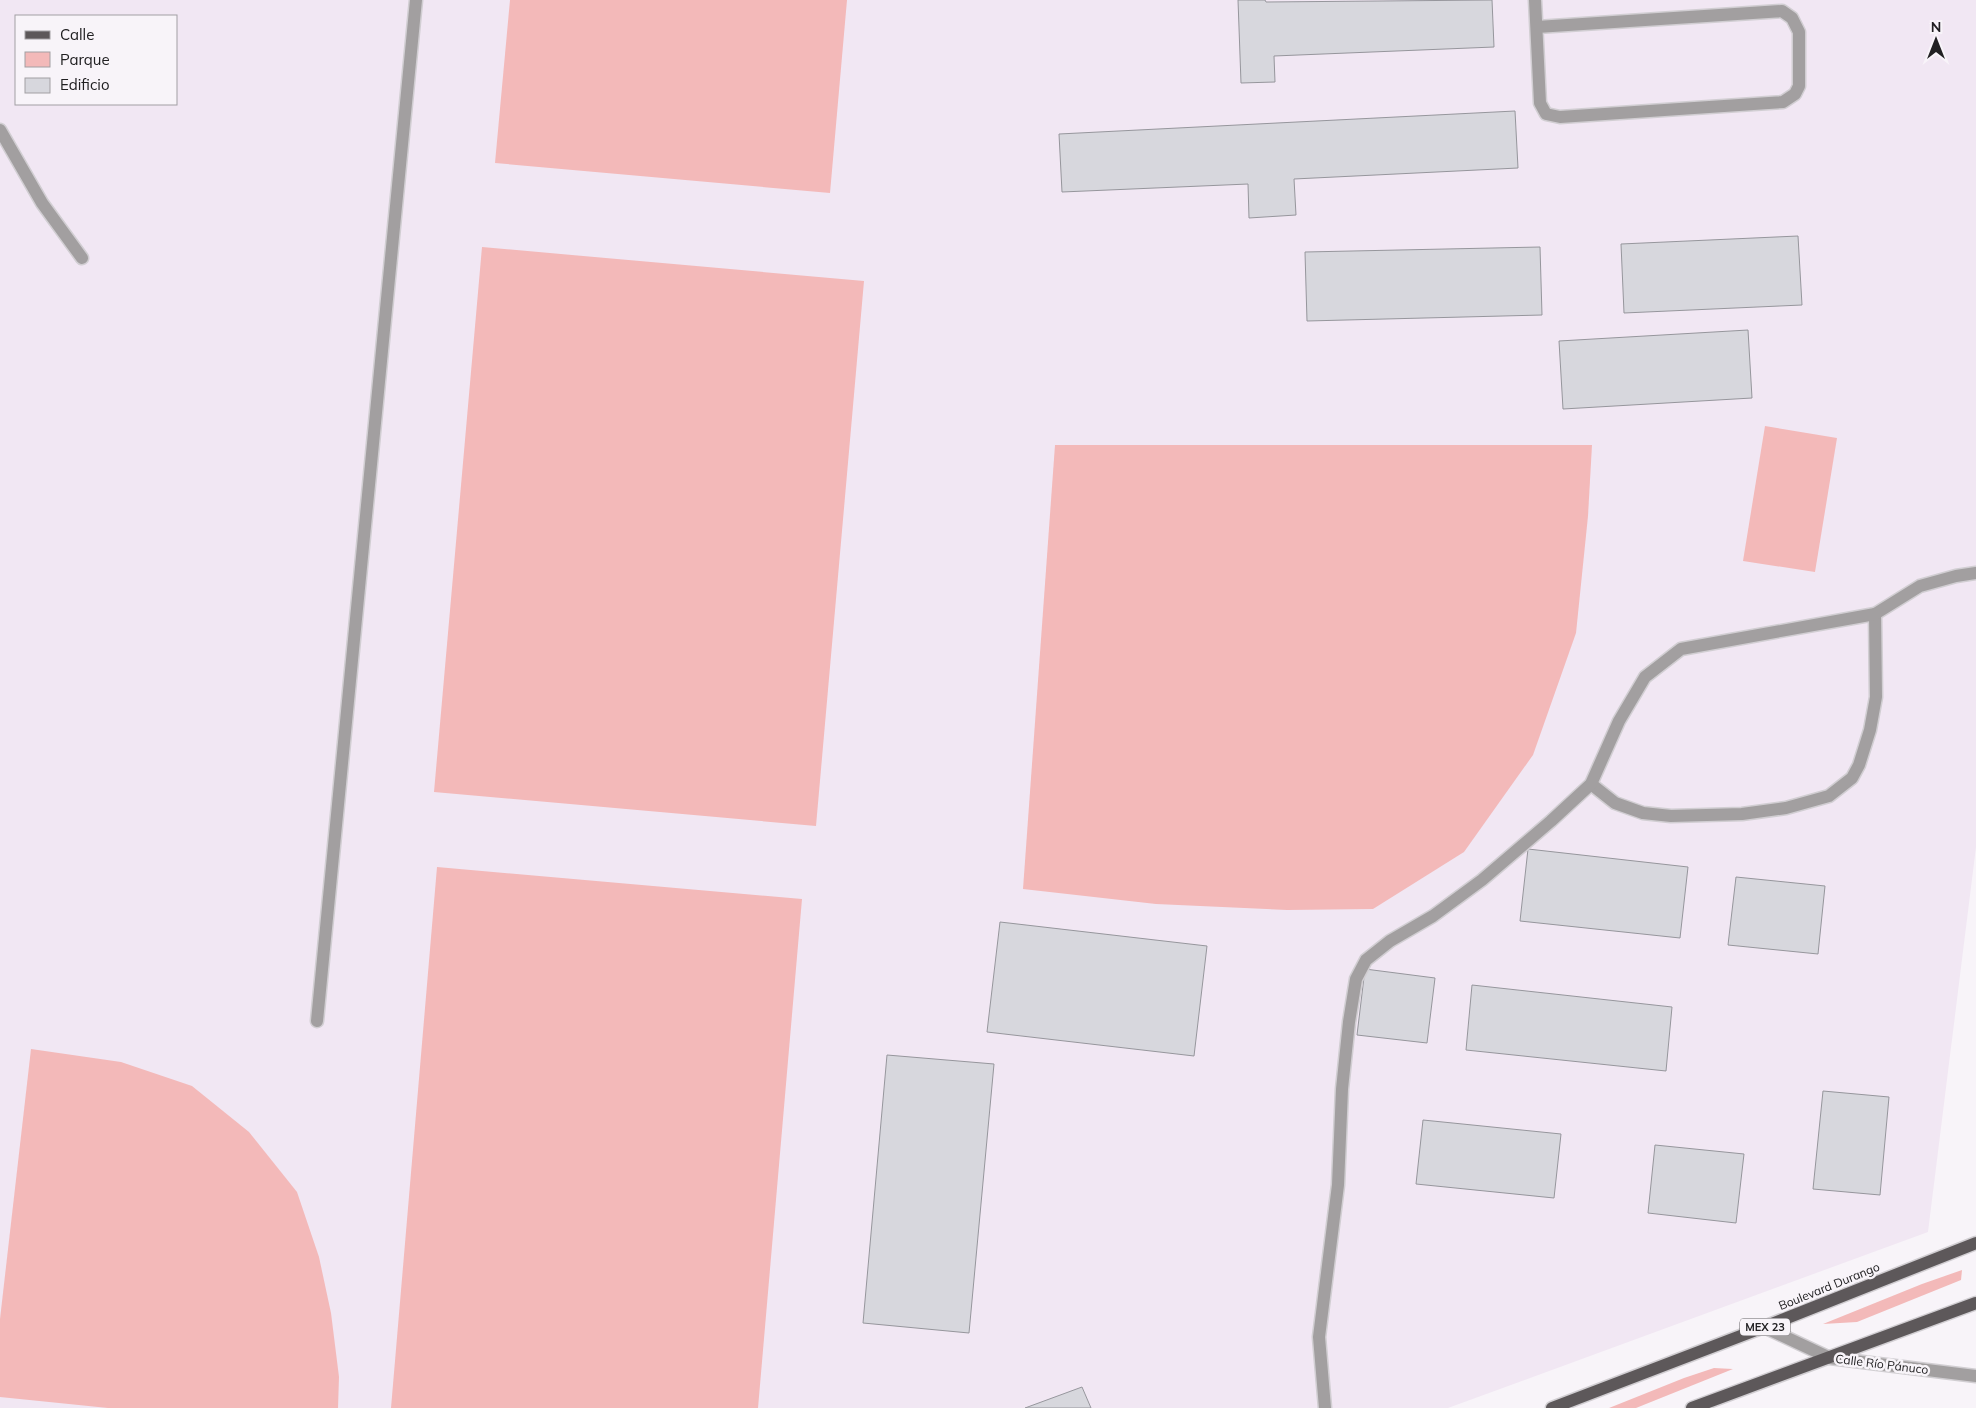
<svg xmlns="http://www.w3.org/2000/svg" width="1976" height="1408" viewBox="0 0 1976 1408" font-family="Mulish,sans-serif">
	<rect width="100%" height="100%" fill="#f8f4f9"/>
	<path fill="#f1e7f3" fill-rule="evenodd" d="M0 0H1976V847L1928 1232 1448 1408H0ZM16 16H176V104H16Z"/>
	<g fill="#f3b9b9">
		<path d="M510 0H847L830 193 495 163Z"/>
		<path d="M482 247 864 281 816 826 434 792Z"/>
		<path d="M1765 426 1837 438 1815 572 1743 561Z"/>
		<path d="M1055 445H1592L1588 516 1576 633 1533 755 1464 852 1373 909 1287 910 1156 904 1023 889Z"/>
		<path d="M437 867 802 899 758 1408H391Z"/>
		<path d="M31 1049 121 1062 192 1086 249 1132 297 1192 319 1257 331 1313 339 1377 338 1408H108L0 1397V1319Z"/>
		<path d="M1962 1270 1961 1280 1857 1322 1823 1324 1922 1284Z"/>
		<path d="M1714 1368 1733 1369 1636 1408H1609L1684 1378Z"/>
	</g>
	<g fill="#d7d7dd" stroke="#96969c">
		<path d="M1238 0H1265L1266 2 1492 0 1494 47 1274 56 1275 82 1241 83Z"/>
		<path d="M1515 111 1518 168 1294 179 1296 215 1249 218 1248 184 1062 192 1059 134Z"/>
		<path d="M1798 236 1802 305 1624 313 1621 244Z"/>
		<path d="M1540 247 1542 315 1307 321 1305 252Z"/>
		<path d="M1748 330 1752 398 1563 409 1559 341Z"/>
		<path d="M1528 849 1688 867 1680 938 1520 921Z"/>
		<path d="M1736 877 1825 886 1818 954 1728 945Z"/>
		<path d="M1000 922 1207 946 1194 1056 987 1032Z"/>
		<path d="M1365 969 1435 978 1427 1043 1357 1035Z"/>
		<path d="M1472 985 1672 1007 1666 1071 1466 1050Z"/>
		<path d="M887 1055 994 1064 969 1333 863 1323Z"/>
		<path d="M1823 1091 1889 1097 1880 1195 1813 1189Z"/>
		<path d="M1423 1120 1561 1134 1554 1198 1416 1184Z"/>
		<path d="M1655 1145 1744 1154 1736 1223 1648 1213Z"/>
		<path d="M1082 1387 1091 1408H1025Z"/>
	</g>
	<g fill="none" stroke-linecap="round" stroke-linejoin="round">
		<g stroke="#d1ced2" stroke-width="15">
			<g id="minor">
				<path d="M1535 0 1540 103 1546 114 1560 117 1783 102 1795 94 1799 86V32L1792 18 1782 11 1537 27"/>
				<path d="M0 130 42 203 82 258"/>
				<path d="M1591 784 1615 803 1643 813 1671 816 1742 814 1786 808 1829 796 1852 778 1859 765 1870 730 1876 697 1875 614"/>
				<path d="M317 1021 416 0"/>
				<path d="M1764 1327 1830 1358 1976 1376"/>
				<path d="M1325 1408 1319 1337 1338 1185 1342 1089 1349 1022 1356 979 1366 960 1390 941 1433 916 1482 880 1551 821 1591 784 1619 721 1645 677 1681 649 1875 614 1920 586 1956 576 1976 573"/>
			</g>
		</g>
		<g stroke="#d1ced2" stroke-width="15">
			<g id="major">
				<path d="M1552 1408 1764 1327 1976 1243"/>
				<path d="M1692 1408 1976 1303"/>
			</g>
		</g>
		<use href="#minor" stroke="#a29fa0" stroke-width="12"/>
		<use href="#major" stroke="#5d585a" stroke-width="12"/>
	</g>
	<g text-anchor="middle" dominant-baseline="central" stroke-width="5" stroke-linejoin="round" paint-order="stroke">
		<rect fill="#f8f4f9" stroke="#626062" stroke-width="1" x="1740" y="1318.5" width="50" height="17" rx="4"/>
		<g font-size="11" font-weight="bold" fill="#212022">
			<text x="1765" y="1327">MEX 23</text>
		</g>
		<g font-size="12" fill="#212022" stroke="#f8f4f9">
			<text transform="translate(1829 1286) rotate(-22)">Boulevard Durango</text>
			<text transform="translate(1882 1364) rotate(7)">Calle Río Pánuco</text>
		</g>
	</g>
	<rect x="15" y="15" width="162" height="90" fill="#f8f4f9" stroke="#a29fa3"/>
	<rect x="25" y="31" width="25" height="8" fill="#5d585a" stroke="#a29fa3"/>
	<text x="60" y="40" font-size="15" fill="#212022">Calle</text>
	<rect x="25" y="52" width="25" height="15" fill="#f3b9b9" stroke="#a29fa3"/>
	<text x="60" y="65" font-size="15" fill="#212022">Parque</text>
	<rect x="25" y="78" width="25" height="15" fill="#d7d7dd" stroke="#a29fa3"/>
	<text x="60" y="90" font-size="15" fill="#212022">Edificio</text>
	<g transform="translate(1936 40)" stroke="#f8f4f9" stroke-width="4" paint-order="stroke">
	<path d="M0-4L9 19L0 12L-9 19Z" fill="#212022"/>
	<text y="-8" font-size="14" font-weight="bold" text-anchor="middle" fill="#212022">N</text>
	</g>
</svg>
